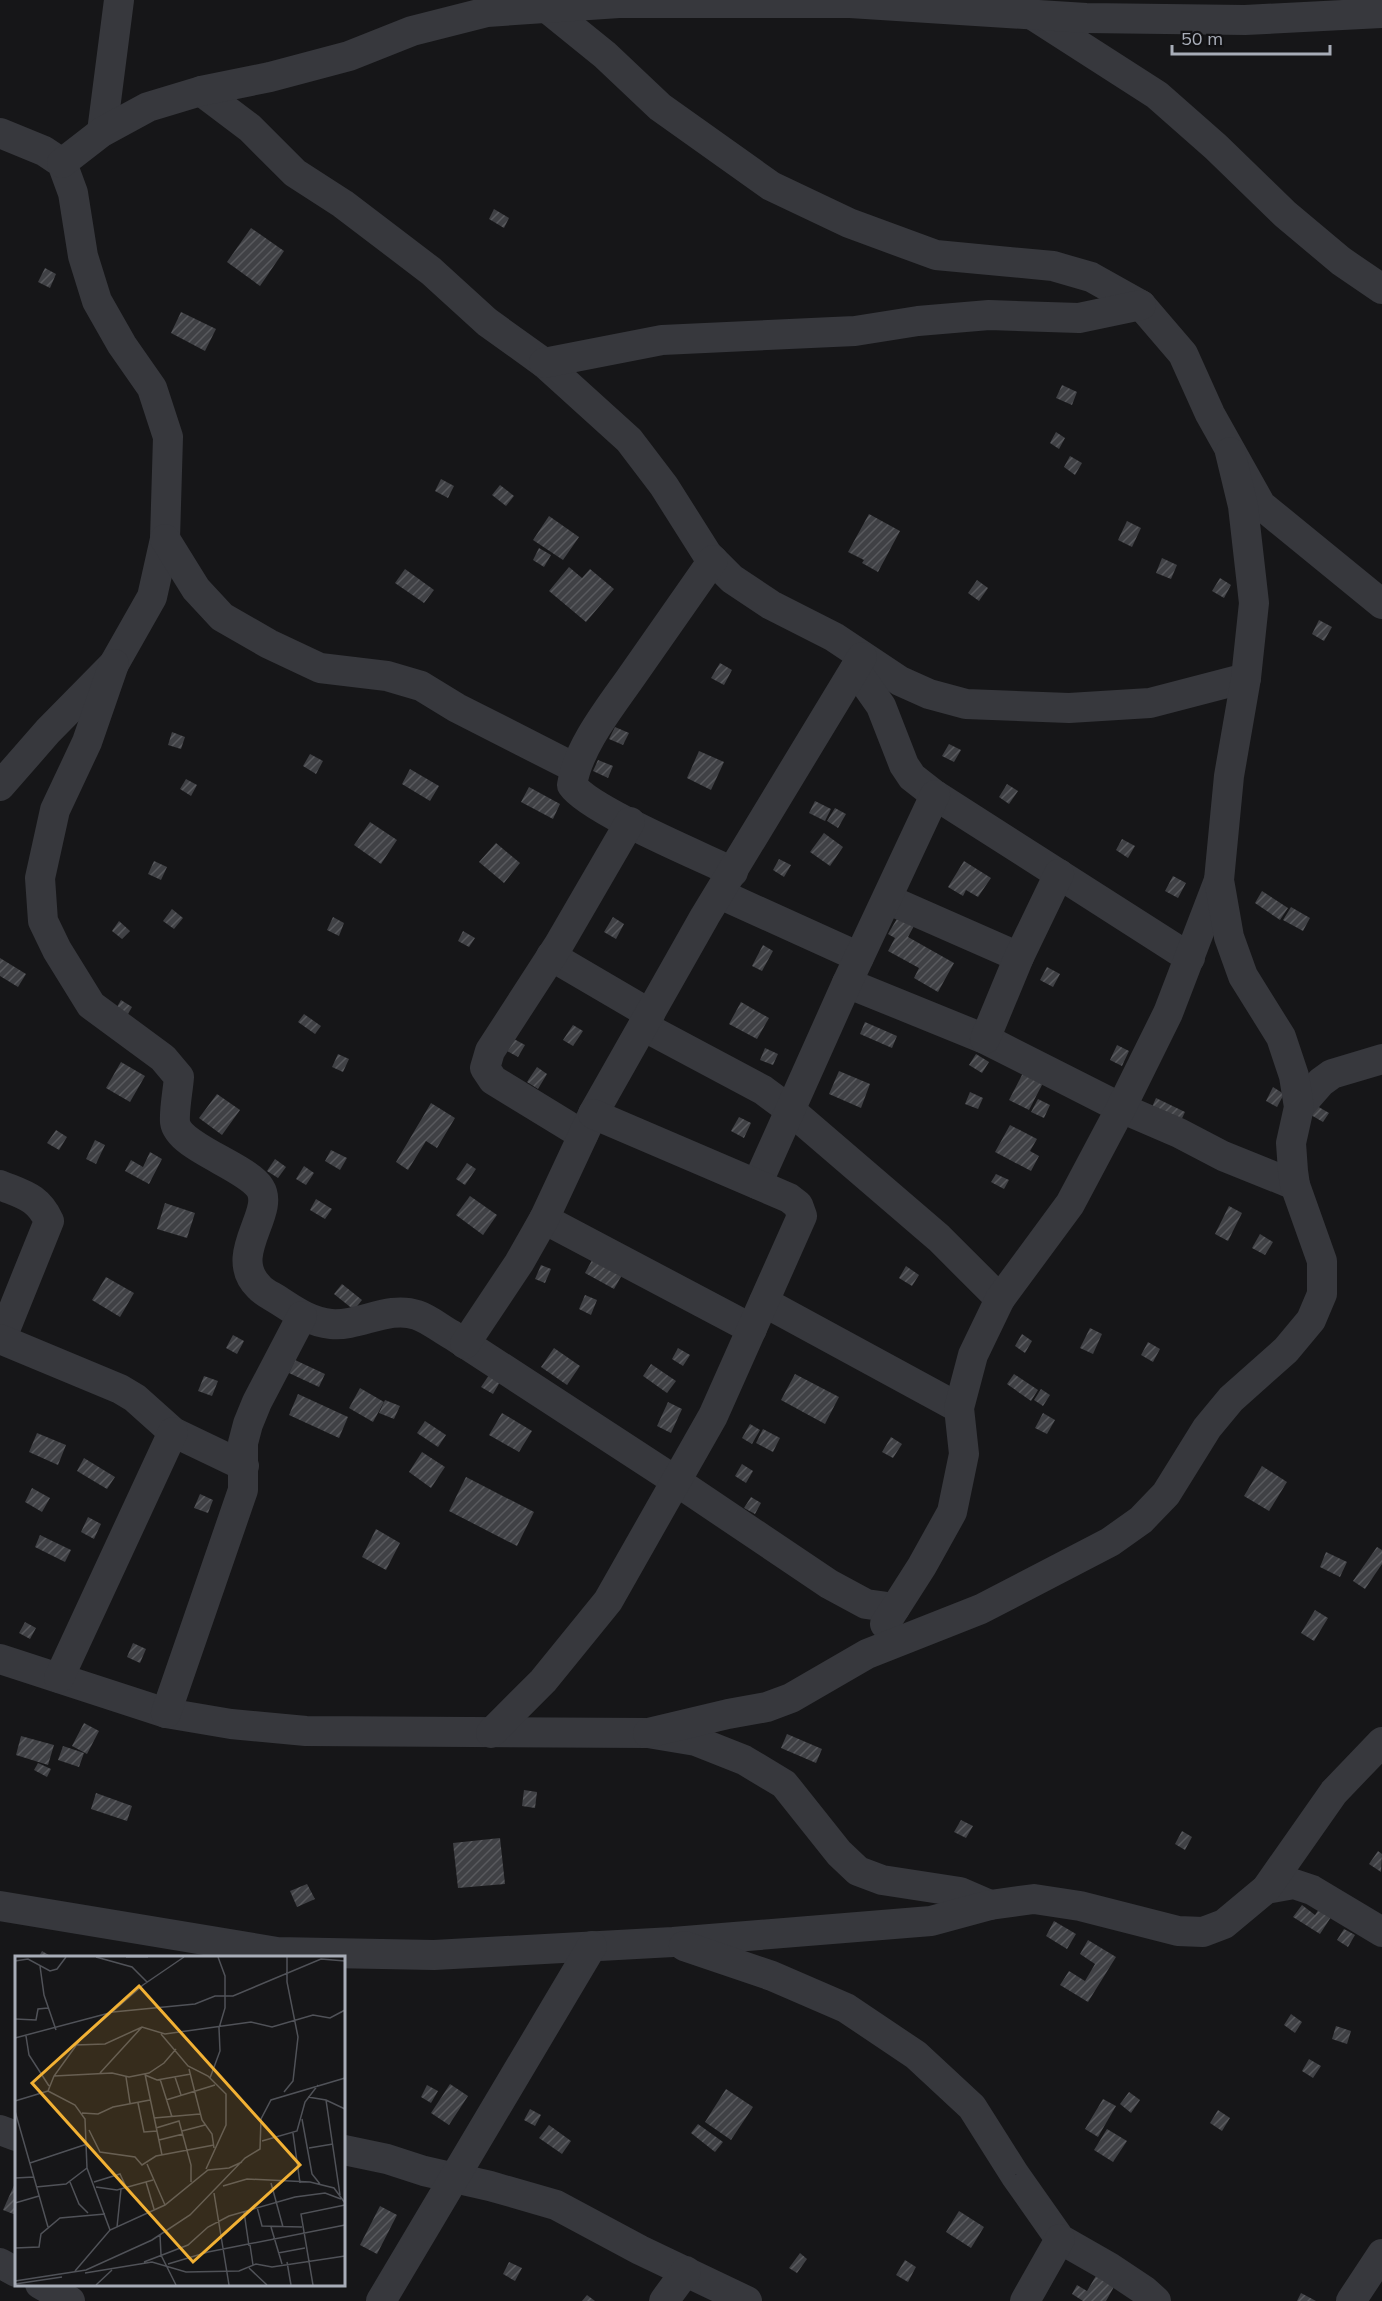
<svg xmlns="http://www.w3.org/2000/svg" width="1382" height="2301" viewBox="0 0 1382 2301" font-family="Mulish,sans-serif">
	<defs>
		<pattern id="building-hatch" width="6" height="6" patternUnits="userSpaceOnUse" patternTransform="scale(1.5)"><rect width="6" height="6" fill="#404145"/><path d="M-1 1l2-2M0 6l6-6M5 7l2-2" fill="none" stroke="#595a5e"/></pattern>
	</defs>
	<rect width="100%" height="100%" fill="#161618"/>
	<g fill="url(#building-hatch)">
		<path d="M494 209 509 218 504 228 489 219Z"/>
		<path d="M251 228 284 251 260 286 227 262Z"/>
		<path d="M45 268 56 274 50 288 38 282Z"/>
		<path d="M181 312 216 329 205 351 171 333Z"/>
		<path d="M1062 385 1077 392 1072 405 1056 398Z"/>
		<path d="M1056 432 1065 438 1059 449 1050 443Z"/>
		<path d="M1070 456 1082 463 1075 475 1064 467Z"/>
		<path d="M441 479 454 486 448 498 435 491Z"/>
		<path d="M500 485 514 496 506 506 492 495Z"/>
		<path d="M869 514 900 531 878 572 862 563 864 560 848 552Z"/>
		<path d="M549 516 579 537 563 560 533 540Z"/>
		<path d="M1127 521 1141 528 1132 547 1118 540Z"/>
		<path d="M539 548 551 555 544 567 533 560Z"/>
		<path d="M1162 558 1177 565 1171 579 1156 573Z"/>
		<path d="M569 567 582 578 590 569 614 589 586 622 549 591Z"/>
		<path d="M405 569 434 590 424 603 395 583Z"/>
		<path d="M1220 578 1231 585 1224 598 1212 591Z"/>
		<path d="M977 580 988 588 979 601 968 593Z"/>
		<path d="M1319 620 1332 627 1324 641 1312 634Z"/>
		<path d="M720 663 732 670 724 685 711 678Z"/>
		<path d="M615 727 629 733 623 745 609 739Z"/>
		<path d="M172 732 185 737 181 749 168 745Z"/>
		<path d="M949 744 961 750 954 762 942 756Z"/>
		<path d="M699 751 724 762 711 790 687 778Z"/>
		<path d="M310 754 323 761 316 774 303 766Z"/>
		<path d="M598 760 613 766 608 778 593 771Z"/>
		<path d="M410 769 439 786 430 801 402 784Z"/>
		<path d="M186 779 197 785 191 796 180 789Z"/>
		<path d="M1007 784 1018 791 1009 804 999 797Z"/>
		<path d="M529 787 560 804 553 819 521 802Z"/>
		<path d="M815 801 831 809 825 821 809 813Z"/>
		<path d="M835 808 846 814 838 828 827 821Z"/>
		<path d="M370 822 397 840 381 864 354 845Z"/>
		<path d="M824 833 843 847 830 866 810 852Z"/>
		<path d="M1122 839 1135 846 1128 858 1116 850Z"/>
		<path d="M496 843 520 863 504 883 479 862Z"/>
		<path d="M779 859 791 865 784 877 773 870Z"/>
		<path d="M154 861 167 867 161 880 148 874Z"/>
		<path d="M964 861 991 878 978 897 966 890 963 896 948 887Z"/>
		<path d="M1173 876 1186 883 1178 898 1165 891Z"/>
		<path d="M1262 891 1288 908 1280 920 1255 903Z"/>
		<path d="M1291 907 1310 918 1303 931 1283 920Z"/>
		<path d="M172 909 183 918 174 929 163 921Z"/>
		<path d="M333 917 344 923 339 936 327 930Z"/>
		<path d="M613 917 624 924 616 939 604 932Z"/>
		<path d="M898 917 914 926 908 937 954 963 938 992 914 978 919 968 888 951 895 938 888 934Z"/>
		<path d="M119 921 130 931 122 939 112 931Z"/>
		<path d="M463 931 475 938 469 947 458 941Z"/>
		<path d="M763 945 773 951 762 971 752 966Z"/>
		<path d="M0 958 26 974 18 987 0 976Z"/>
		<path d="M1047 967 1060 974 1053 987 1040 980Z"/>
		<path d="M121 1000 132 1007 124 1021 113 1014Z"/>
		<path d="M741 1002 769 1018 757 1039 729 1024Z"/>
		<path d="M304 1014 321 1026 315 1034 298 1022Z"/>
		<path d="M865 1022 897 1036 892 1048 860 1034Z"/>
		<path d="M573 1025 583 1031 573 1046 563 1040Z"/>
		<path d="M514 1039 525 1045 518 1057 507 1051Z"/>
		<path d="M1117 1045 1129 1051 1122 1066 1110 1060Z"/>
		<path d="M765 1048 778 1054 773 1065 760 1060Z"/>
		<path d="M338 1054 349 1059 343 1072 332 1067Z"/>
		<path d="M976 1054 989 1062 982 1073 969 1065Z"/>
		<path d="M121 1062 145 1076 130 1102 106 1088Z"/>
		<path d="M537 1067 547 1074 538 1089 527 1082Z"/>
		<path d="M839 1071 870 1084 861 1108 829 1094Z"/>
		<path d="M1023 1073 1043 1083 1029 1110 1009 1100Z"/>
		<path d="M1273 1087 1284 1094 1277 1107 1266 1101Z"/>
		<path d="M970 1092 983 1098 978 1109 965 1104Z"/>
		<path d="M217 1094 240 1110 222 1135 199 1118Z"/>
		<path d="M1156 1098 1185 1112 1177 1129 1149 1114Z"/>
		<path d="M1038 1099 1050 1105 1044 1118 1031 1112Z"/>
		<path d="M431 1103 455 1118 437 1148 426 1141 408 1170 396 1162Z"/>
		<path d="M1317 1106 1329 1113 1323 1122 1311 1115Z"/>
		<path d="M739 1117 751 1123 744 1138 731 1131Z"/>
		<path d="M1010 1125 1037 1139 1030 1151 1039 1156 1031 1171 995 1152Z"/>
		<path d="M56 1130 67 1137 59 1150 47 1143Z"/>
		<path d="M95 1140 105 1145 96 1164 86 1159Z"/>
		<path d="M331 1150 347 1158 340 1170 325 1161Z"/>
		<path d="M150 1152 162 1159 149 1184 125 1171 131 1160 143 1167Z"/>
		<path d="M275 1159 286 1167 278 1178 267 1171Z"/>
		<path d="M467 1163 476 1169 465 1185 456 1179Z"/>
		<path d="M304 1166 314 1173 306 1185 296 1179Z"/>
		<path d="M996 1174 1009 1180 1004 1189 991 1182Z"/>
		<path d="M470 1196 497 1215 483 1235 456 1215Z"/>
		<path d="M316 1199 332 1209 325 1219 310 1210Z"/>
		<path d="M165 1203 195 1213 187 1238 157 1229Z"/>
		<path d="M1229 1206 1242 1213 1228 1241 1215 1234Z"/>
		<path d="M1260 1234 1273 1242 1265 1255 1252 1248Z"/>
		<path d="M592 1260 622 1275 614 1289 585 1273Z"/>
		<path d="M541 1265 551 1269 545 1283 535 1279Z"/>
		<path d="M906 1266 919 1275 912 1286 899 1278Z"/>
		<path d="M106 1277 134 1293 120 1317 92 1300Z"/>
		<path d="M342 1284 362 1300 354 1310 334 1294Z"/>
		<path d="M585 1295 597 1300 591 1315 579 1309Z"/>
		<path d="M1090 1328 1102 1334 1093 1354 1080 1348Z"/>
		<path d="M1022 1334 1032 1341 1025 1353 1015 1346Z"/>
		<path d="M233 1335 244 1341 237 1354 226 1348Z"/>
		<path d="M1148 1342 1160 1349 1153 1362 1141 1355Z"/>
		<path d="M554 1348 580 1366 567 1385 541 1367Z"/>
		<path d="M678 1348 690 1355 683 1366 672 1359Z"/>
		<path d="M295 1360 325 1374 319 1387 289 1373Z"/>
		<path d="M651 1364 676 1381 667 1393 643 1376Z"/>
		<path d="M795 1374 839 1397 825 1424 781 1400Z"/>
		<path d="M1014 1374 1038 1390 1031 1401 1007 1384Z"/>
		<path d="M489 1375 500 1382 493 1394 481 1387Z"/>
		<path d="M204 1376 218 1381 212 1396 198 1391Z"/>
		<path d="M360 1388 384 1402 373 1422 349 1408Z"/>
		<path d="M1041 1389 1050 1395 1043 1406 1034 1400Z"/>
		<path d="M298 1394 348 1417 339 1438 289 1415Z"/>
		<path d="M385 1400 400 1406 394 1419 379 1413Z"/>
		<path d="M668 1402 682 1409 671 1433 657 1426Z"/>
		<path d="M502 1413 532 1431 519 1452 489 1435Z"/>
		<path d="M1043 1413 1055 1420 1047 1434 1035 1428Z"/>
		<path d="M425 1421 446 1435 438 1447 417 1433Z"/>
		<path d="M750 1424 760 1430 752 1444 742 1438Z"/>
		<path d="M763 1429 780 1438 773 1452 756 1443Z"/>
		<path d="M37 1433 66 1445 58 1465 29 1452Z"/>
		<path d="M891 1437 902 1444 893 1458 882 1452Z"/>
		<path d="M422 1452 445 1467 431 1488 409 1472Z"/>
		<path d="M84 1458 115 1477 107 1489 77 1471Z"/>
		<path d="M742 1464 753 1471 746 1483 735 1476Z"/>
		<path d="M1262 1466 1287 1482 1269 1511 1244 1496Z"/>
		<path d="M466 1477 534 1512 517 1546 449 1511Z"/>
		<path d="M32 1488 50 1498 42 1512 25 1502Z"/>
		<path d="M200 1494 213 1500 208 1513 194 1508Z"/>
		<path d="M751 1497 761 1503 755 1514 744 1508Z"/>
		<path d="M88 1517 101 1524 94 1539 81 1532Z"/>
		<path d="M376 1529 400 1543 386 1570 362 1557Z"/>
		<path d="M40 1535 71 1550 65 1562 35 1547Z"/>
		<path d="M1377 1547 1382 1550V1564L1365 1589 1353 1581Z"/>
		<path d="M1326 1552 1347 1562 1340 1577 1320 1567Z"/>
		<path d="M1315 1610 1328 1618 1314 1641 1301 1633Z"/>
		<path d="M25 1622 36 1628 30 1639 19 1633Z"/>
		<path d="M133 1643 146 1649 140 1663 127 1657Z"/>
		<path d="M84 1723 99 1731 87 1754 72 1746Z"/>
		<path d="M787 1734 822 1749 816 1763 781 1748Z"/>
		<path d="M21 1736 54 1745 48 1765 16 1755Z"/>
		<path d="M63 1746 84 1753 79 1767 58 1760Z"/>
		<path d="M38 1763 51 1769 47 1777 34 1770Z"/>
		<path d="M524 1790 537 1792 535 1808 522 1806Z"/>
		<path d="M96 1793 132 1806 127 1821 91 1809Z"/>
		<path d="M961 1820 973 1826 966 1838 954 1832Z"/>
		<path d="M1182 1831 1192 1837 1185 1850 1175 1844Z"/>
		<path d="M500 1838 505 1884 458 1888 453 1843Z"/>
		<path d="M1378 1851 1382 1854 1381 1872 1369 1864Z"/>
		<path d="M307 1884 315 1899 297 1907 290 1891Z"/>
		<path d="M1302 1905 1315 1915 1321 1906 1333 1914 1320 1934 1293 1917Z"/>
		<path d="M1054 1921 1076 1934 1067 1949 1046 1936Z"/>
		<path d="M1344 1929 1355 1935 1348 1947 1337 1940Z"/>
		<path d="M1088 1940 1116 1957 1088 2002 1060 1985 1069 1971 1085 1981 1095 1964 1080 1954Z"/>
		<path d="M42 1951 54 1958H38Z"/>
		<path d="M1291 2014 1302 2022 1295 2033 1284 2025Z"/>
		<path d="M1336 2026 1351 2031 1347 2044 1332 2039Z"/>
		<path d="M1309 2059 1321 2066 1313 2078 1302 2071Z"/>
		<path d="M450 2084 468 2096 449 2125 431 2113Z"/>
		<path d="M427 2085 438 2091 431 2103 421 2097Z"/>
		<path d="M726 2089 753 2107 731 2140 705 2122Z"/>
		<path d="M1129 2092 1140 2100 1131 2113 1120 2104Z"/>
		<path d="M1103 2099 1116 2106 1098 2137 1085 2129Z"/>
		<path d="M530 2109 541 2115 535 2126 524 2120Z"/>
		<path d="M1218 2110 1230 2118 1222 2131 1210 2123Z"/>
		<path d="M698 2124 723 2142 715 2152 691 2133Z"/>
		<path d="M549 2125 571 2141 562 2154 539 2138Z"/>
		<path d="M1107 2129 1127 2141 1113 2162 1094 2150Z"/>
		<path d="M16 2181V2215L3 2210Z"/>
		<path d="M380 2206 397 2215 377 2254 360 2245Z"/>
		<path d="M959 2211 984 2227 971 2248 946 2232Z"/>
		<path d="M800 2253 807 2259 797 2273 789 2268Z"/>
		<path d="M905 2260 916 2267 908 2282 896 2275Z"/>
		<path d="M509 2262 522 2268 515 2281 503 2274Z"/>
		<path d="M1097 2274 1115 2285 1106 2301H1083L1072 2294 1077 2285 1087 2291Z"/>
		<path d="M1301 2293 1316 2301H1297Z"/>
		<path d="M587 2295 595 2301H582Z"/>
	</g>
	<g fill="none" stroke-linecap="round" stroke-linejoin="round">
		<g stroke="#37383d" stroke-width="30">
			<path d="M547 8 605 55 660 107 771 186 849 223 936 255 1053 266 1091 277 1141 305 1183 354 1210 414 1261 505 1382 604"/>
			<path d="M1034 16 1157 95 1216 147 1285 214 1341 261 1382 289"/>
			<path d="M201 91 250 128 295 173 343 204 431 271 487 322 544 363 629 440 664 486 707 554 732 579 771 605 834 637 900 681 929 694 966 704 1069 708 1150 703 1246 678"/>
			<path d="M102 132 119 0"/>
			<path d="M0 133 44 151 62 163 73 193 83 256 97 301 122 345 152 388 168 437 165 539 152 597 114 664 48 731 0 786"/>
			<path d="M62 163 102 132 148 107 201 91 270 77 349 56 412 31 487 12 619 3H850L1086 18 1245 20 1382 13"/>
			<path d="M544 363 662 340 855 331 918 321 989 315 1079 318 1141 305"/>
			<path d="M165 539 196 589 222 617 269 644 320 668 387 676 421 686 457 708 575 768"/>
			<path d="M713 560C686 598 660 636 634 673 612 705 578 746 572 785 589 810 700 856 733 872"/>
			<path d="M114 664 87 742 55 810 40 878 43 921 57 950 91 1005 163 1058 179 1077C178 1090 174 1110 175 1122 178 1147 246 1166 260 1188 276 1213 226 1255 259 1287 263 1292 272 1296 278 1300 295 1311 310 1322 331 1324 359 1327 388 1305 417 1315 429 1319 441 1329 452 1335L676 1481 829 1584 866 1604 895 1608"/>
			<path d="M855 669 881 706 904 765 912 777 935 795 1190 958"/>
			<path d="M720 894 859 957"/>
			<path d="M887 899 1019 957"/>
			<path d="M551 956 650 1014"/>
			<path d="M847 983 985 1039 1121 1108 1179 1133 1223 1156 1295 1185"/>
			<path d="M643 1026 763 1090 790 1110 939 1238 1000 1299"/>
			<path d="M985 1039 1019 957 1059 874"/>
			<path d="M1299 1107 1321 1082 1332 1074 1382 1059"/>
			<path d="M583 1135 493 1080 485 1068 490 1051 558 946 630 822"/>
			<path d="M757 1184 847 983 935 795"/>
			<path d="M0 1185C24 1195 38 1197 49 1221L1 1340"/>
			<path d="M544 1219 752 1329"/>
			<path d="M764 1302 959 1408"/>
			<path d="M0 1339 120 1389 135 1398 173 1432 244 1466"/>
			<path d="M465 1344 519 1263 544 1219 593 1114 705 916 862 657"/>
			<path d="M885 1624 922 1566 952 1512 964 1454 959 1408 973 1355 1000 1299 1070 1204 1121 1108 1168 1013 1219 880"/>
			<path d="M0 1659 166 1713 231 1724 306 1731 648 1733 696 1741 744 1760 784 1784 839 1853 858 1871 882 1880 960 1892 990 1905"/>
			<path d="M59 1678 173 1432"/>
			<path d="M166 1713 243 1490V1443L248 1424 257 1402 302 1316"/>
			<path d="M491 1733 543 1681 608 1601 713 1416 802 1216 798 1205 789 1198 593 1114"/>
			<path d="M648 1733 728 1714 767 1707 791 1698 867 1654 981 1609 1110 1542 1141 1520 1166 1494 1207 1428 1231 1399 1286 1350 1311 1320 1322 1294V1261L1295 1185 1293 1171 1291 1143 1299 1107 1294 1076 1281 1037 1243 976 1229 937 1219 880 1229 776 1246 678 1254 603 1243 506 1230 452"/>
			<path d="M1266 1889 1294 1884 1312 1890 1382 1932"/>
			<path d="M0 1906 277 1952 434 1955 673 1942 931 1921 990 1905 1034 1899 1080 1906 1178 1931 1203 1932 1224 1924 1266 1889 1334 1792 1382 1742"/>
			<path d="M684 1946 772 1976 846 2008 916 2055 972 2107 1015 2175 1060 2239 1109 2267 1145 2291 1156 2301"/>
			<path d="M0 2130 16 2136"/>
			<path d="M344 2150 387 2159 424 2171 490 2186 556 2205 640 2250 747 2301"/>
			<path d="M0 2263 16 2272"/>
			<path d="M40 2284 70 2301"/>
			<path d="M381 2301 592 1946"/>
			<path d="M664 2301 686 2271"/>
			<path d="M1025 2301 1060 2239"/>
			<path d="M1351 2301 1382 2254"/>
		</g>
	</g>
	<g transform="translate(15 1956)">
		<rect width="330" height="330" fill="#161618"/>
		<path fill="none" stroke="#505258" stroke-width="1.5" d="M81 1 117 11 132 26M111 1H133M0 5 13 3 35 15 42 13 51 1M25 10 29 39 41 74M0 63 21 64 23 53 33 52M146 78 173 110 193 120 211 138V169L191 213M11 80 14 99 34 130M0 82 98 56 180 48 200 40H218L306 3 330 5M60 89 90 88 127 71 150 78 236 66 257 71 298 59 315 62 330 54M174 113 187 164 197 178 199 192M85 117 127 71M130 118 147 199M130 119 142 124 176 118M39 120 97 117 114 121 134 117 149 107 161 93M111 121 115 147M160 121 166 139M195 122 205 95 204 72 210 52V20L203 1M145 123 157 161M33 135 39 120 65 84 128 29 169 1M33 135 60 149 70 163 72 212 95 274M269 136 278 125 283 81 272 26V1M293 141 311 144 330 153M151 144 200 129M311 144 325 239M0 145 33 135M123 147 129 176 142 175M0 155 33 271M67 157 83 158 98 151 135 144M139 162 185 158M287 163 297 218 305 228M141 172 164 165 176 209V226M74 174 85 196 120 201 127 209 141 200 199 189M167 175 190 169M278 177 285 227M144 184 168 178M247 185 282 175 290 146 303 129M294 192 318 188M15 207 72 188M132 208 150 249M0 222 19 221M55 226 64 248 73 257M79 226 105 218 111 231M131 226 139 253M256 227 268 271M208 230 232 223 295 226 319 232 330 247M21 231 51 228 72 212M81 231 102 234 138 224M199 237 214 329M0 247 24 240M242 251 247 270 287 271M229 256 234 290M102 271 106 233M256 271 267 308M145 279 146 299 161 329M235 289 238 309M0 292 24 291 26 278 45 262 90 258M263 297 290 292M129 306 173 289 193 271 214 260 280 241 310 237 326 243M272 306 276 329M153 308 193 296 330 269M234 312 252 329M60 315 95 274 150 249 193 214 214 212 227 206M70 317 137 306 171 316 224 315 241 308 257 311 330 300M0 325 71 314 137 284 175 259 230 202 245 193 246 163 256 144 330 122M0 328 47 321M81 329 97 314M298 329 286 258 330 249"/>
		<path fill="#f2b134" fill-opacity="0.15" stroke="#f2b134" stroke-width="3" d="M124 30 285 209 178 306 17 127Z"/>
		<rect width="330" height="330" fill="none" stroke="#a8adb8" stroke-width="3"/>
	</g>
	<path d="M1172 45v9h158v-9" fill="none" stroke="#a8adb8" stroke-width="3"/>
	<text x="1181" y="45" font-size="18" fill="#a8adb8" stroke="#111113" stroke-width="4.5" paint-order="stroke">50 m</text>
</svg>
